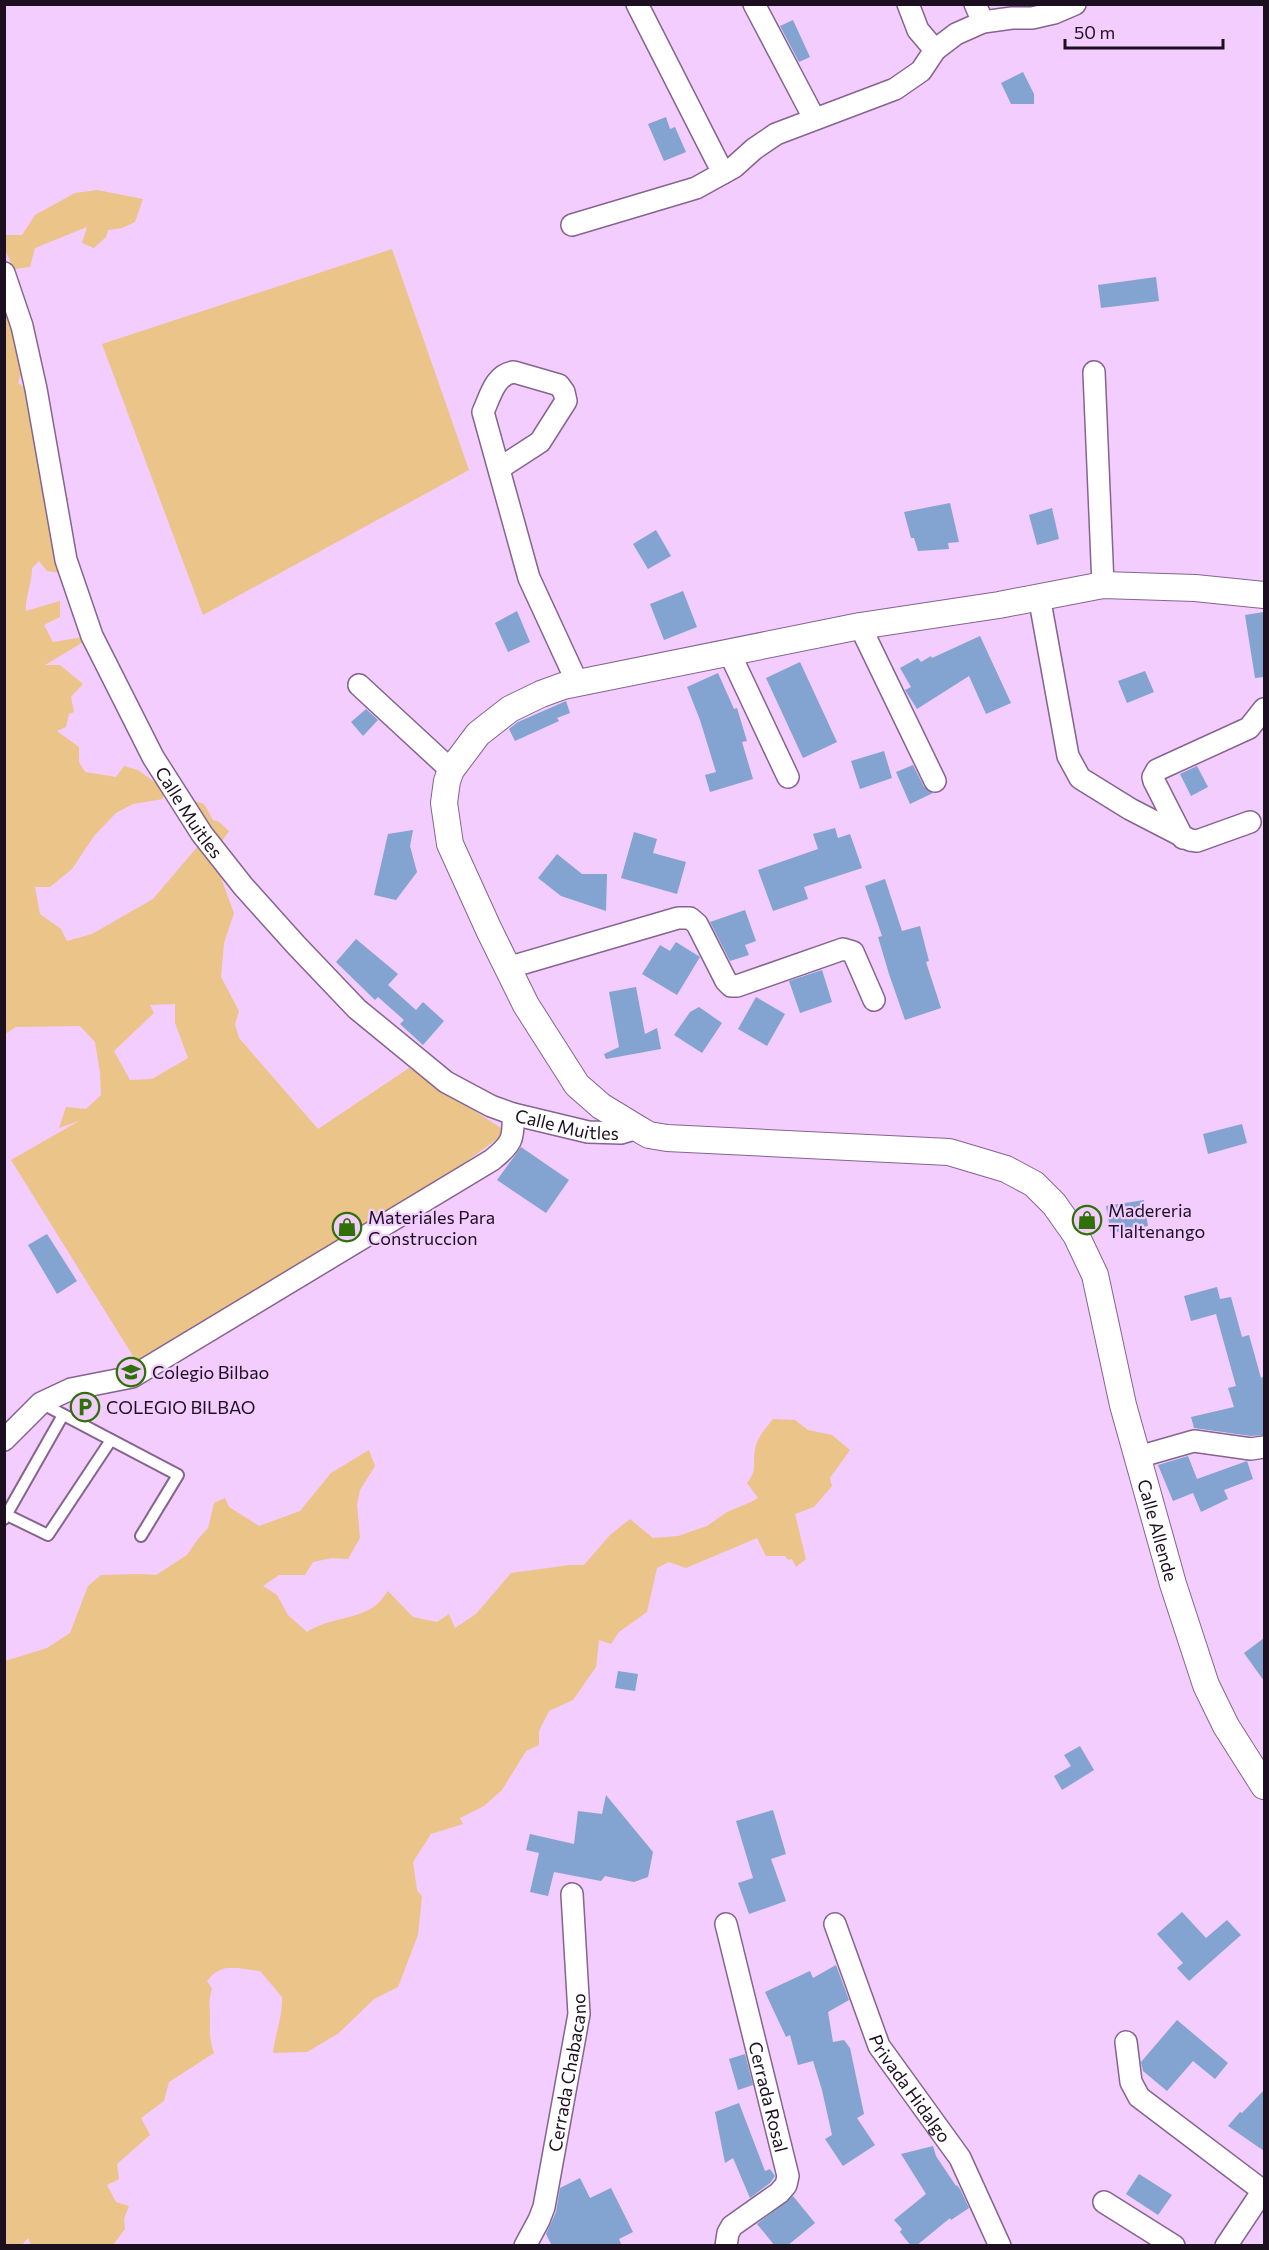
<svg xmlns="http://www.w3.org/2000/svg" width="1269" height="2250" viewBox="0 0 1269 2250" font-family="Commissioner,sans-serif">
	<rect width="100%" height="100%" fill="#f2cdfe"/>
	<g fill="#ebc489" fill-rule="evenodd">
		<path d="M97 190 143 199 135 222 122 228 108 230 106 237 94 248 82 243 87 227 35 248 30 267 14 269 5 250V235H22L35 215 75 193Z"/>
		<path d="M392 249 469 470 203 615 102 344Z"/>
		<path d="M4 275 26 360 18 383 36 396 42 444 61 465 56 471 63 491 69 500 45 502 60 573 47 571 39 561 32 568C32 584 25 597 26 611L60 601V617L44 625 53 642 83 637 85 641 45 665H60L83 684 71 697 74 712 69 714 66 727 57 731 79 747V762L85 772 116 777 124 766 138 770 163 788V799L133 804 116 813 94 836 72 869 50 887H35L40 914 61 929 67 941 92 934 153 899 198 846 185 808V798L204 804 213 820 219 822 229 831 220 844V875L234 913 224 943 221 977 239 1011 235 1024 239 1038 318 1129 409 1068 507 1132 389 1217 138 1364 11 1160 79 1121 59 1128 66 1107 86 1109 101 1095 100 1072 95 1042 80 1026 16 1027 5 1034ZM175 1004V1023L188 1058 152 1079 130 1080 114 1051 154 1013 150 1005Z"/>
		<path d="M773 1419 795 1420 808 1430 832 1435 850 1450 830 1478 832 1486 814 1507 795 1514 806 1559 796 1567 792 1559 788 1560 785 1556H766L757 1538 686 1568 669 1562 657 1568 647 1612 619 1632 611 1644 599 1640 596 1667 573 1700 549 1711 539 1731V1745L526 1751 502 1790 484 1806 460 1818 463 1824 431 1834 413 1862 417 1890 422 1897 418 1935 398 1987 374 1999 339 2033 307 2052 273 2053C275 2034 283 2016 282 1997L260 1971C238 1969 222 1961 207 1981L212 1989C208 2002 210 2005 210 2018 210 2034 209 2037 214 2053L169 2082 164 2101 141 2118 150 2135 117 2164 119 2179 107 2185 116 2202 129 2206 124 2219 125 2229 113 2245H31L28 2238 22 2245H5V1661L47 1648 70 1633 88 1586 101 1575C120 1575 137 1573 156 1575L187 1555 198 1539 208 1528 214 1503 225 1498 229 1507 259 1526 300 1511 331 1473 369 1450 375 1466 360 1490 357 1504 360 1538 348 1559 332 1558 313 1562 305 1575H279L263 1586 277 1595 288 1615 307 1632C325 1619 358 1619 375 1606 380 1602 384 1596 388 1591L413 1617 437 1622 449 1614 455 1628 476 1614 511 1573 570 1565H584L610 1535 630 1519 653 1538 678 1536 707 1526 727 1512 751 1502 758 1498 747 1483C758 1469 752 1465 755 1450 757 1437 766 1428 773 1419Z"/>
	</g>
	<g fill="#83a3d1">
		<path d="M793 20 810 57 799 62 780 26Z"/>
		<path d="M1023 72 1034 94V104H1011L1001 83Z"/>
		<path d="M666 117 670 129 675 127 686 152 664 161 648 124Z"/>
		<path d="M1156 277 1159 301 1101 308 1098 285Z"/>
		<path d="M950 503 959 542 948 543 949 549 918 551 914 538H911L904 512Z"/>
		<path d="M1052 508 1059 539 1037 545 1029 515Z"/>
		<path d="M656 530 671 556 648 569 633 544Z"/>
		<path d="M683 591 697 627 664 640 650 604Z"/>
		<path d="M517 611 530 642 508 652 495 623Z"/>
		<path d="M1264 612V677L1255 678 1245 615Z"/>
		<path d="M980 636 1011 703 986 714 969 676 917 709 905 690 911 687 900 668 918 658 921 662 931 656 932 658Z"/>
		<path d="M800 662 837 742 803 758 766 678Z"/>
		<path d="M1145 671 1154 692 1127 703 1118 681Z"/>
		<path d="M718 673 734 709 737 708 747 741 742 742 753 779 710 792 705 775 716 772 700 720 687 687Z"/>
		<path d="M566 701 570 713 557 718 559 721 515 741 509 729 518 722Z"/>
		<path d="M366 709 378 720 363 736 351 722Z"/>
		<path d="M884 751 892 778 860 789 851 761Z"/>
		<path d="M913 765 924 787 933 793 910 804 896 772Z"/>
		<path d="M1197 766 1208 787 1191 796 1180 774Z"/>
		<path d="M835 828 838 838 850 834 862 868 804 887 808 899 773 911 758 870 818 849 813 834Z"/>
		<path d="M413 830 410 846 417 872 396 900 374 895 388 834Z"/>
		<path d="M634 832 657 839 653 853 686 862 677 894 621 878Z"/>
		<path d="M557 854 582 874H607L606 911 561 896 538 878Z"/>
		<path d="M885 879 902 931 920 926 929 961 926 962 941 1008 905 1020 889 974 878 937 882 936 865 886Z"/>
		<path d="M745 910 756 941 745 945 749 955 730 961 710 922Z"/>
		<path d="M356 939 398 974 388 985 416 1010 423 1002 444 1021 423 1045 400 1024 404 1020 378 997 375 1000 336 962Z"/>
		<path d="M676 942 700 957 677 995 642 974 660 945 670 951Z"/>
		<path d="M822 970 832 1002 800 1013 789 981Z"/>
		<path d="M636 987 645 1034 657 1028 661 1049 606 1059 604 1054 619 1047 609 992Z"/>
		<path d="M756 997 785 1014 767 1046 738 1029Z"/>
		<path d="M699 1007 722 1023 702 1053 674 1035 690 1012Z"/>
		<path d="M1242 1124 1247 1143 1208 1154 1203 1134Z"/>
		<path d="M521 1147 569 1180 546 1213 497 1180Z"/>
		<path d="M1144 1200 1148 1226 1111 1233 1106 1206Z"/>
		<path d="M47 1234 77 1281 57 1294 28 1245Z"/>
		<path d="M1217 1287 1220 1299 1231 1297 1242 1337 1249 1335 1261 1378 1264 1376V1435L1251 1436 1194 1428 1191 1417 1234 1407 1228 1388 1236 1386 1216 1314 1191 1321 1184 1296Z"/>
		<path d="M1188 1456 1197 1479 1247 1461 1253 1479 1224 1490 1228 1499 1201 1512 1193 1493 1173 1501 1158 1465Z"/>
		<path d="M1264 1638V1681L1244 1653Z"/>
		<path d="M618 1671 638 1674 635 1691 615 1688Z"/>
		<path d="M1080 1746 1094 1770 1062 1790 1054 1776 1071 1766 1064 1755Z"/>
		<path d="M606 1795 653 1852 648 1877 634 1882 605 1876 601 1881 554 1872 548 1896 530 1892 539 1853 526 1850 530 1834 574 1844 578 1811 602 1814Z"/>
		<path d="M773 1810 786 1854 771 1859 786 1901 749 1914 738 1883 753 1878 736 1821Z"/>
		<path d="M1182 1912 1206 1938 1227 1920 1241 1935 1189 1981 1177 1968 1183 1963 1157 1934Z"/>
		<path d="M836 1965 849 2000 828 2012 833 2042 844 2040 850 2048 864 2114 857 2118 875 2145 843 2166 825 2139 832 2135 822 2090 813 2061 798 2065 790 2035 786 2037 765 1992 810 1971 813 1978Z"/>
		<path d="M1177 2020 1228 2063 1215 2079 1193 2061 1167 2091 1143 2071 1141 2062Z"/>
		<path d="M745 2054 753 2085 738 2090 729 2059Z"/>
		<path d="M1264 2090V2151L1228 2126 1240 2112 1242 2113Z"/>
		<path d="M739 2103 765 2171 770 2169 775 2176 770 2183 750 2198 733 2158 725 2163 715 2112Z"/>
		<path d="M933 2146 936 2156 956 2186 957 2185 960 2189 969 2208 951 2220 950 2218 916 2246H911L900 2232 902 2229 894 2220 926 2194 901 2154Z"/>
		<path d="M1139 2174 1172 2195 1158 2215 1126 2194Z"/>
		<path d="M580 2178 590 2198 611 2188 633 2232 619 2239 622 2246H552L546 2234 556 2212 560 2188Z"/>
		<path d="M793 2196 815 2223 787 2246H775L757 2224Z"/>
	</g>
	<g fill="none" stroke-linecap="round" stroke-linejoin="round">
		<g stroke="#856490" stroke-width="14">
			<g id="service">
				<path d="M41 1403 178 1475 141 1536"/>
				<path d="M7 1515 48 1535 111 1440"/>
				<path d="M4 1519 63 1415"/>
			</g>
		</g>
		<g stroke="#856490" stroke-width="24">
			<g id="minor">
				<path d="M637 4 723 173"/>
				<path d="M754 4 814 118"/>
				<path d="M908 4 918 30 935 50"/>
				<path d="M975 4 983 22"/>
				<path d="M572 225 696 188 734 167 754 149 776 134 895 89 921 71 935 50 956 34 983 22 1012 18H1032L1054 13 1075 4"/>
				<path id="s1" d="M4 273 22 326 36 389 66 560 92 636 153 757 202 834 243 886 296 945 357 1009 446 1082 491 1106 513 1114 588 1132 621 1133 637 1128"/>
				<path d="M1094 372 1103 585"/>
				<path d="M500 468 540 442 566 401 564 392 559 385 514 372C495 374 490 397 483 412L529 578 577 682"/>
				<path d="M1039 596 1068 756 1080 778 1130 809 1190 840 1197 841 1250 822"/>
				<path d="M860 626 935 781"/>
				<path d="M730 654 788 777"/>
				<path d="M359 685 451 770"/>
				<path d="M1183 838 1154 781 1153 777 1157 770 1249 728 1264 709"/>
				<path d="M507 968 678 918H690L697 924 726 981 731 986H737L843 949 853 952 874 1000"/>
				<path d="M4 1440 41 1403 71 1389 132 1377 492 1160C512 1144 514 1139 513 1114"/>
				<path d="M1138 1457 1194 1441 1251 1449 1264 1447"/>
				<path id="s2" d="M726 1924 788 2176 786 2185 779 2193 732 2226 728 2233 726 2246"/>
				<path id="s3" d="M835 1924 879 2046 960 2158 1000 2246"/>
				<path d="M1126 2042 1131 2082 1139 2097 1263 2191"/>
				<path d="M1104 2202 1174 2246"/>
				<path id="s4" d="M525 2246 539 2220 544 2207 579 2014 572 1894"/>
				<path d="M1226 2246 1264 2189"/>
			</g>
		</g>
		<g stroke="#856490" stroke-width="28">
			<g id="tertiary">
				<path id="s5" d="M1264 595 1195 588 1103 585 999 605 860 626 563 686 541 694 510 709 478 734 451 770 447 781 444 803 450 844 489 930 526 1005 577 1085 601 1106 637 1128 649 1135 667 1138 949 1152 1006 1169 1034 1184 1054 1204 1076 1235 1095 1275 1123 1405 1173 1584 1206 1685 1226 1726 1264 1786"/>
			</g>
		</g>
		<use href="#service" stroke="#fff" stroke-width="10"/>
		<use href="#minor" stroke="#fff" stroke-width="21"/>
		<use href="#tertiary" stroke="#fff" stroke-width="26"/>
	</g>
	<defs>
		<g id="shop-ring" transform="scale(1.5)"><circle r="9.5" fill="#f2cdfe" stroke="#2f7007" stroke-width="1.5"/><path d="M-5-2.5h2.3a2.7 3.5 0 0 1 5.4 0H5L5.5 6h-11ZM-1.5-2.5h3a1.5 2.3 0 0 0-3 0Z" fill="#2f7007"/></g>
		<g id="school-ring" transform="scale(1.5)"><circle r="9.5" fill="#f2cdfe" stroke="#2f7007" stroke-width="1.5"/><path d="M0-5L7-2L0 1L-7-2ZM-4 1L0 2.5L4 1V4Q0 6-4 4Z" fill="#2f7007"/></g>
		<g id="parking-ring" transform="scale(1.5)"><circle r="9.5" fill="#f2cdfe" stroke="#2f7007" stroke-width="1.5"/><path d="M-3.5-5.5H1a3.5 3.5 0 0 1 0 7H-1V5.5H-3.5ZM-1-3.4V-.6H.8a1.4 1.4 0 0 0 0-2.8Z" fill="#2f7007"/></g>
	</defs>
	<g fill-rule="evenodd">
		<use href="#shop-ring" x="1087" y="1220"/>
		<use href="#shop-ring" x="347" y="1227"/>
		<use href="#school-ring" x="131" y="1372"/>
		<use href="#parking-ring" x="85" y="1407"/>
	</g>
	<g text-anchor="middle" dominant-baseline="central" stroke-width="4.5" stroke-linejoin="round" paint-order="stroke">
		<g font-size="18" fill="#1c0f20" stroke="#f2cdfe">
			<text stroke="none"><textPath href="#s1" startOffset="576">Calle Muitles</textPath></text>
			<text stroke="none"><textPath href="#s1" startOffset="1080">Calle Muitles</textPath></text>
			<text stroke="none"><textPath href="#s5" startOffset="2056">Calle Allende</textPath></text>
			<text stroke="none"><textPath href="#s4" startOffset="180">Cerrada Chabacano</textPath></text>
			<text stroke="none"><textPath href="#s3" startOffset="182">Privada Hidalgo</textPath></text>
			<text stroke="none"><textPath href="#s2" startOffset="178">Cerrada Rosal</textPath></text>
		</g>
		<g font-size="18" fill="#1c0f20" stroke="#f2cdfe" text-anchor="start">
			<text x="1108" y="1210">Madereria<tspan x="1108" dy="21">Tlaltenango</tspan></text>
			<text x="368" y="1217">Materiales Para<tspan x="368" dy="21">Construccion</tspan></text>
			<text x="152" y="1372">Colegio Bilbao</text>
			<text x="106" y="1407">COLEGIO BILBAO</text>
		</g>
	</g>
	<rect width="1269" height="2250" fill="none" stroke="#1c0f20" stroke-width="12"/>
	<path d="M1065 39v9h158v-9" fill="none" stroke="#1c0f20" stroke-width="3"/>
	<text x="1074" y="39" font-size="18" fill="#1c0f20" stroke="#f2cdfe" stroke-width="4.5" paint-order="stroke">50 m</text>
</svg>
